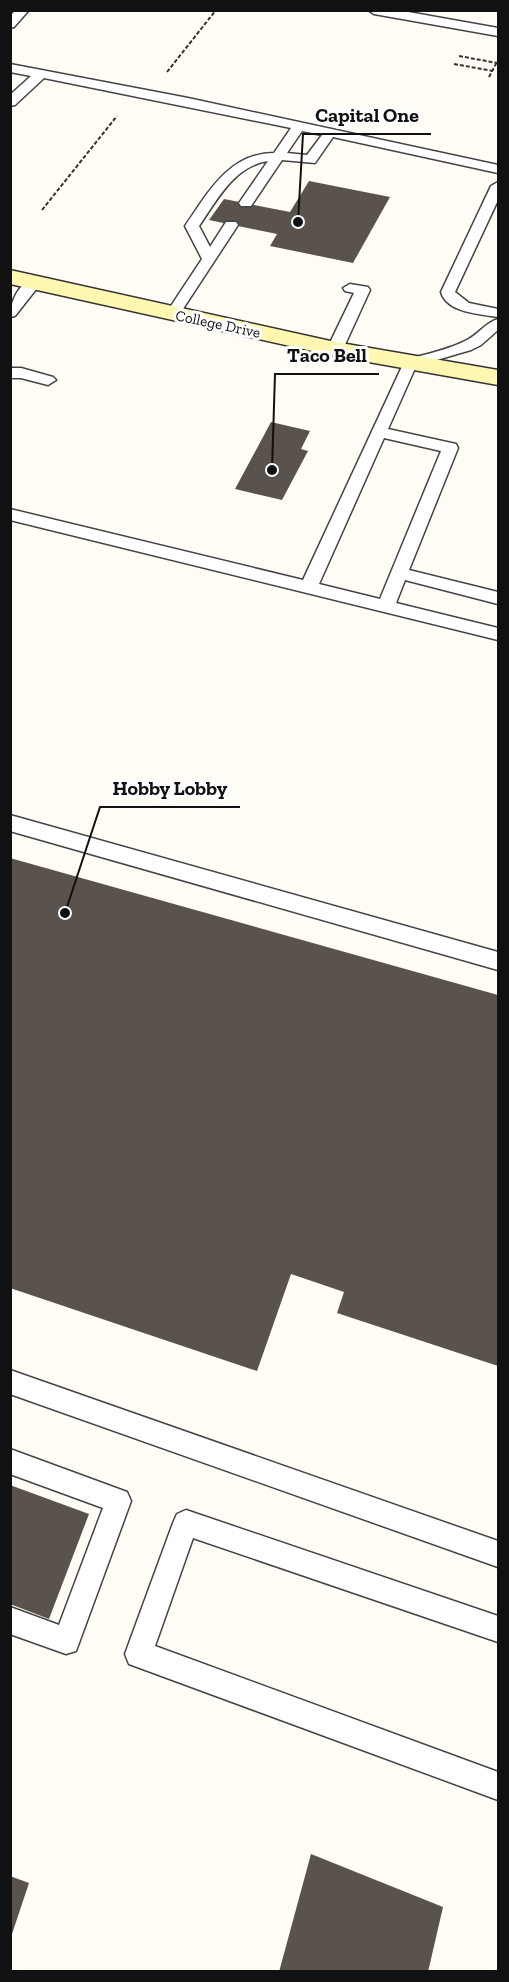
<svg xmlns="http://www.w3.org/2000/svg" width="509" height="1982" viewBox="0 0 509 1982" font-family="'Zilla Slab',serif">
	<rect width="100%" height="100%" fill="#fffdf5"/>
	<g fill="#5a524d">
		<path d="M309 181 390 197 353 263 270 246 277 234 209 220 224 199 290 212Z"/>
		<path d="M271 422 310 431 301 449 308 451 282 500 235 489Z"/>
		<path d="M10 858 498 995V1366L337 1313 344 1292 291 1274 257 1371 10 1288Z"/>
		<path d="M10 1485 89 1514 49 1619 10 1604Z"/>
		<path d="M311 1854 443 1907 428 1972H279Z"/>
		<path d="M10 1876 29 1883 11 1937 10 1936Z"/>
	</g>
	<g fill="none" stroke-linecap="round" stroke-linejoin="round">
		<g stroke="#444" stroke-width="3">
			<g id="lane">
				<path d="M16 10H29L14 27 10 28V16Z"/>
				<path d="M368 10H397L498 28V36L374 14Z"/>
				<path d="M10 64 188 98 498 165V173L333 137 315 163 282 160 251 206H241L239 203 268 161C234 166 217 200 199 226L210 247 226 222H236L238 225 177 318 172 319 165 315 202 259 185 226C208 193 229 153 274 153L291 128 44 78 15 105 10 106V95L31 76 10 72ZM302 131 322 135 307 155 287 153Z"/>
				<path d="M498 182V200L455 292 469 303 498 309V317C480 314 447 313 441 292L491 186Z"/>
				<path d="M34 279 41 283 15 316 10 317C10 303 18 283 34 279Z"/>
				<path d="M350 284 368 287 370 290 343 349 340 352H330L327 349 354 293 345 291 343 288Z"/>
				<path d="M498 319V330L481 345 471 350 416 366 388 429 456 444 458 448 409 570 498 592V604L405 580 396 603 498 628V640L10 520V509L303 580 405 360C426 354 448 350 467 340 479 334 485 323 498 319ZM384 438 441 451 380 599 319 584Z"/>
				<path d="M10 368H21L53 377 56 380 48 385 21 378H10Z"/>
				<path d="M10 815 498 952V970L10 831Z"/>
				<path d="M10 1370 498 1541V1567L10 1394Z"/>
				<path d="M10 1449 127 1492 131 1501 76 1651 66 1654 10 1634V1607L59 1625 103 1508 10 1474Z"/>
				<path d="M186 1510 498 1616V1642L193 1538 155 1646 498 1772V1800L129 1664 125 1654 173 1523 177 1514Z"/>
			</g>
		</g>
		<g stroke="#333" stroke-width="3">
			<path id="secondary" d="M10 270 335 342 498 370V385L335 356 10 284Z"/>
		</g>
		<g stroke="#333" stroke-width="2" stroke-dasharray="4 2" stroke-linecap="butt">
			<path d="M459 56 497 63"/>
			<path d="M454 64 493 71"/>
			<path d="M167 72 216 10"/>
			<path d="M489 77 498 60"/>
			<path d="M42 210 117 116"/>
		</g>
		<use href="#lane" fill="#fff" fill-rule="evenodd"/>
		<use href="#secondary" fill="#fff6b0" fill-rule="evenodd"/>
	</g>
	<g text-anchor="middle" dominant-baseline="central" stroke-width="6" stroke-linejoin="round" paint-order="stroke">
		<g font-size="15" fill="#111" stroke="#fff">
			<text transform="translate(218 324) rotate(12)">College Drive</text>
		</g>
	</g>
	<path fill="none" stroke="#111" stroke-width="2" d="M298 222L303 134H431M272 470L275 374H379M65 913L100 807H240"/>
	<g fill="#111" stroke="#fff" stroke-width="2">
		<circle cx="298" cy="222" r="6"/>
		<circle cx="272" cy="470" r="6"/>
		<circle cx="65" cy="913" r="6"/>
	</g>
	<g font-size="20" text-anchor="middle" font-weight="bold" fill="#111" stroke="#fff" stroke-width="6" stroke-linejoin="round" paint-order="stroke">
		<text x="367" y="122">Capital One</text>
		<text x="327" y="362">Taco Bell</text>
		<text x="170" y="795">Hobby Lobby</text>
	</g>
	<rect width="509" height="1982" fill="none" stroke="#111111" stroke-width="24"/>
</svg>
